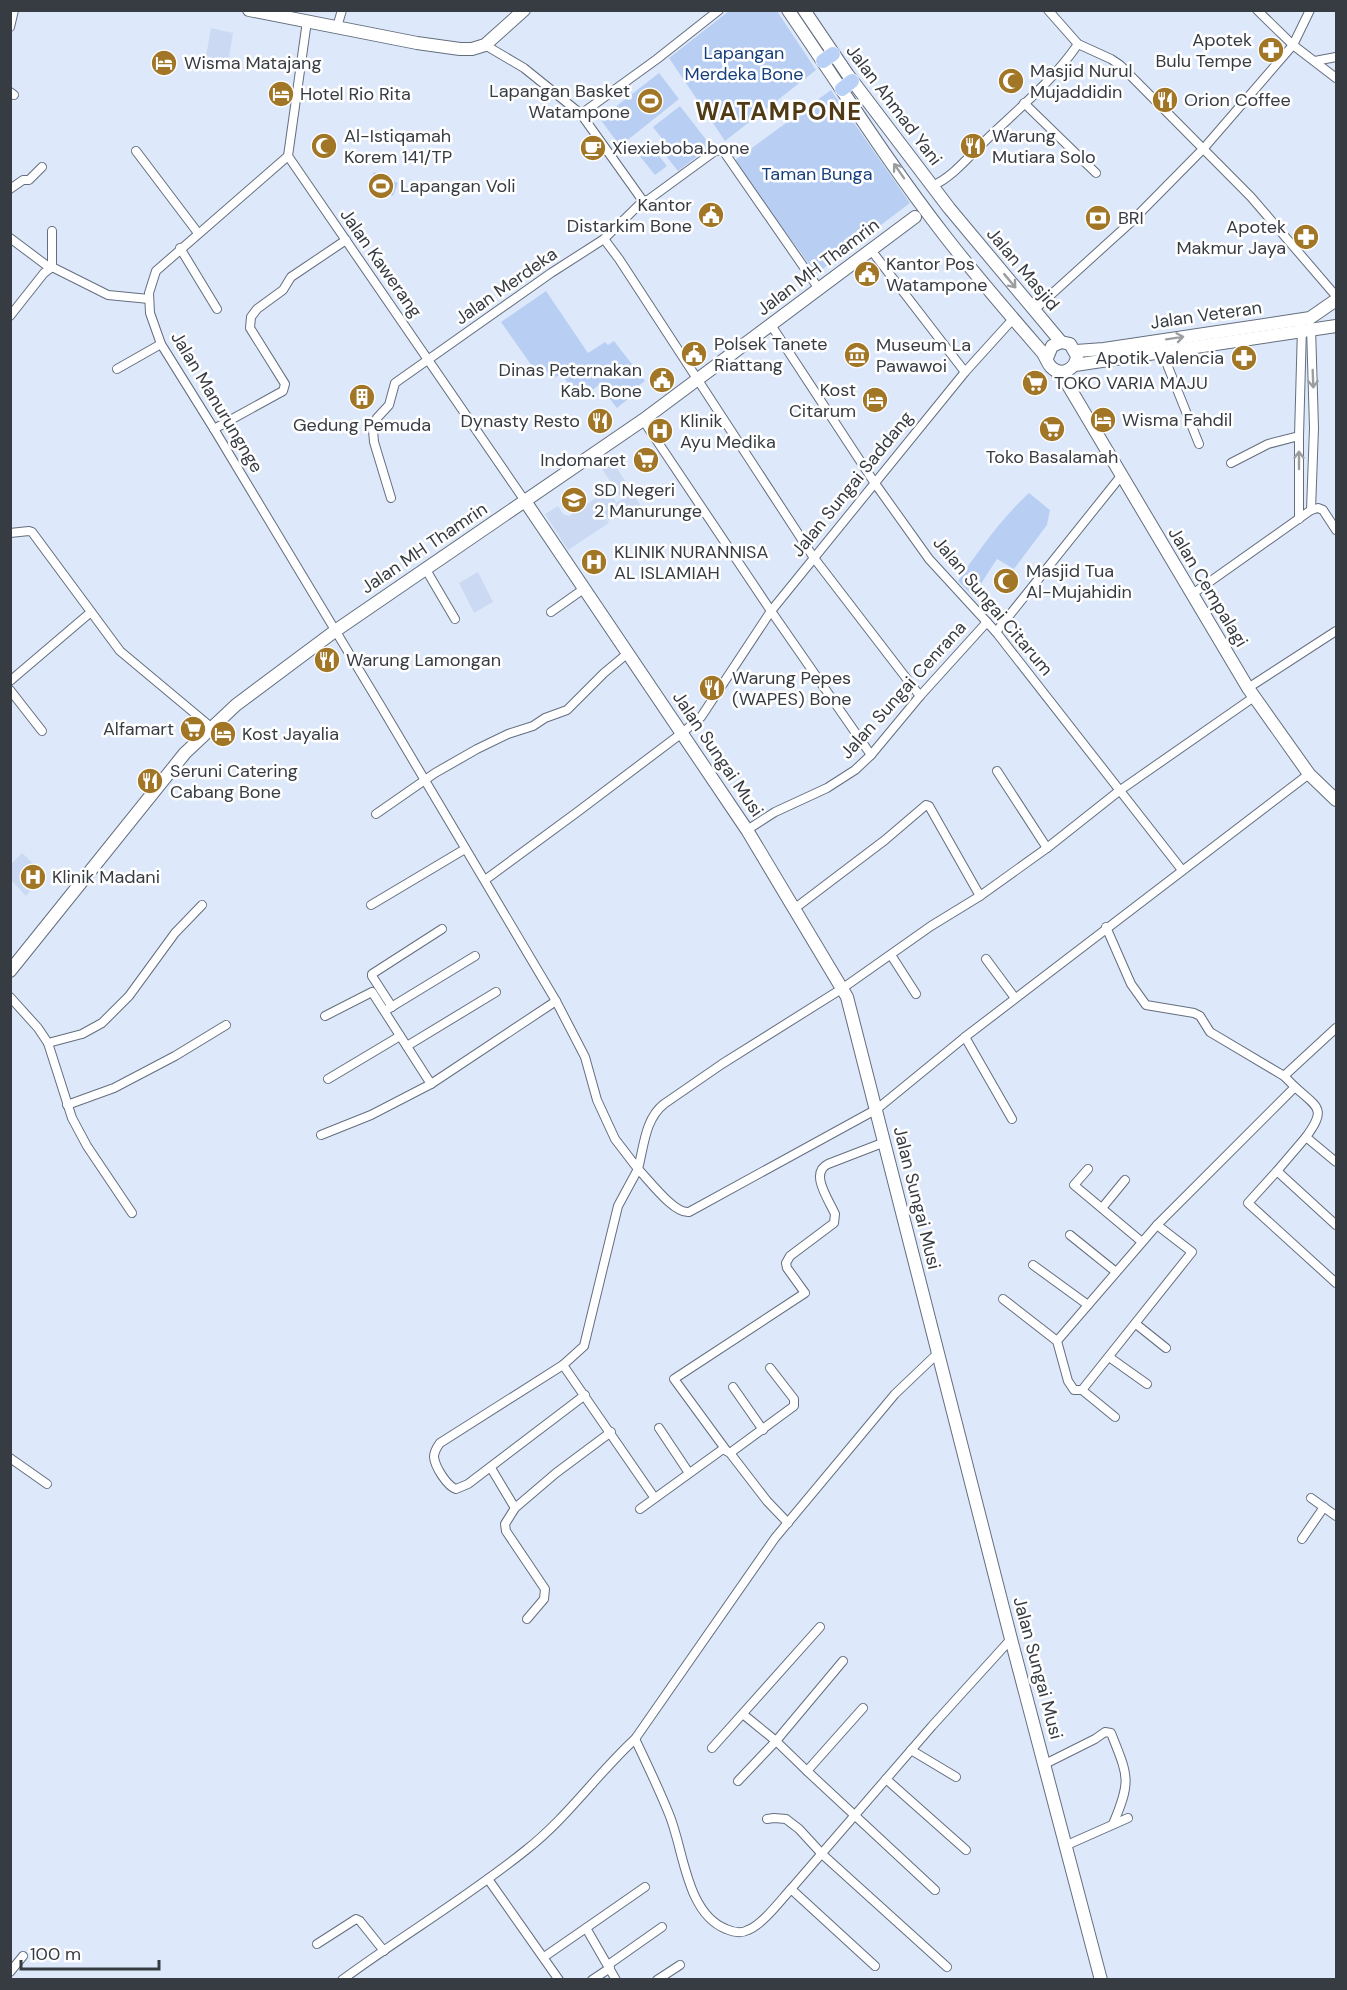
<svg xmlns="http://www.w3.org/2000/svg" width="1347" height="1990" viewBox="0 0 1347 1990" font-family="'DM Sans',sans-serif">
	<rect width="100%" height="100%" fill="#dde9fb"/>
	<g fill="#cbdaf2">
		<path d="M211 28 233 33 228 64 206 56Z"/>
		<path d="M613 462 641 506 631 514 623 516 615 504 622 499 602 469Z"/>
		<path d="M608 490 616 502 613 504 620 513 618 516 609 521 603 512 610 505 601 512 609 523 568 550 545 514 558 506 563 514 569 516Z"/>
		<path d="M478 572 493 602 474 613 459 583Z"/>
		<path d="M22 853 34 864 29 868 40 879 37 887H33L26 896 11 880V864Z"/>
	</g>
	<g fill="#b8cff3">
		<path d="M729 11H777L816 70 725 141 669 58Z"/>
		<path d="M659 73 679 99 620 146 600 119Z"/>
		<path d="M831 90 910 203 816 274 734 161Z"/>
		<path d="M680 106 711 146 678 171 658 146 664 141 653 127Z"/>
		<path d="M647 141 667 166 655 175 635 150Z"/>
		<path d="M374 172 398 183 393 196 369 185Z"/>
		<path d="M546 291 588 353 605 342 608 345 614 341 645 381 637 387 639 390 617 408 599 385 580 399 561 374 553 379 541 364 534 369 501 322Z"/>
		<path d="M1029 493 1050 510 1047 525 1014 569 997 559 973 596 958 581C979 550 1001 519 1029 493Z"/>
	</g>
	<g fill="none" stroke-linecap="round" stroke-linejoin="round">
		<g stroke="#646e7e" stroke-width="10">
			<g id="street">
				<path d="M1048 10 1078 44 1111 59 1120 65 1251 197 1336 296"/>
				<path d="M1257 10 1293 45 1336 78"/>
				<path d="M307 21 288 156 525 501"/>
				<path d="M10 27 14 10"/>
				<path d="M337 27 342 10"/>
				<path d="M485 45 524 68 581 114 643 201"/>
				<path d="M1315 61 1336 57"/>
				<path d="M10 92 14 95"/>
				<path d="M1024 103 1096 173"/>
				<path d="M581 114 657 59 719 10"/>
				<path d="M136 151 198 233"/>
				<path d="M288 156 156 271 149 293 150 313 161 344 214 429 382 708 556 1001 585 1057 597 1100 615 1139 638 1169 618 1206 584 1346 563 1365 654 1497"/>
				<path d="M932 186C953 177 969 156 985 141 1017 110 1053 81 1078 44"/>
				<path d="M10 189 23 180H29L42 167"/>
				<path d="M52 231V267"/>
				<path d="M10 238 50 268"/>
				<path d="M604 239 619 259 814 558 920 696"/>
				<path d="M180 248 217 309"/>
				<path d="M871 250 965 372"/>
				<path d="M1034 310 1130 223 1204 148 1293 45 1310 10"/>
				<path d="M10 316 44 273 52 267 108 295 149 299"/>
				<path d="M771 325 874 482 929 559 996 632 1182 870"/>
				<path d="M1311 327 1314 428 1311 510"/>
				<path d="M1162 352 1199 444"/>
				<path d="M117 369 161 344"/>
				<path d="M643 420 771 611 871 755"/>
				<path d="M214 429 283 391 285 384 250 328 251 317 257 309 283 290 291 277 346 240"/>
				<path d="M1231 463 1268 444 1299 436"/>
				<path d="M391 498 374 442 373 430 377 418 389 405 395 383 551 273 604 239 643 201 648 200 715 151 721 150 724 152 819 289"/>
				<path d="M1299 519V436L1302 327"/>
				<path d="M10 533 29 531 32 532 120 651 211 727"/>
				<path d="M425 568 455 619"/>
				<path d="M1191 595 1311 510 1318 508 1323 510 1336 530"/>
				<path d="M551 612 585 588"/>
				<path d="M996 632 1121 476"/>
				<path d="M10 681 91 612"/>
				<path d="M1248 688 1336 631"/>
				<path d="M10 690 42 731"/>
				<path d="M1254 697 1119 791 1047 848 980 896 931 926 843 988 722 1064 664 1104C645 1119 644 1146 638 1169 649 1180 674 1214 689 1212L877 1109 965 1037 1309 774"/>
				<path d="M997 771 1047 848"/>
				<path d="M376 814 435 773 477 749 508 734 533 726 545 718 567 710 604 673 628 653"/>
				<path d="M747 830 775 812 827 788 855 770 871 755 920 696 987 622"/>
				<path d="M485 880 576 813 682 733 701 717 771 611 965 372 1013 319"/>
				<path d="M371 905 465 849"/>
				<path d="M794 909 885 840 926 805 929 806 980 896"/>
				<path d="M1106 927 1131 984 1146 1005 1194 1013 1200 1016 1210 1032 1284 1076 1336 1028"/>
				<path d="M891 955 916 994"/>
				<path d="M986 959 1015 998"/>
				<path d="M10 997 38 1028 48 1043 82 1034 102 1023 129 996 175 933 202 905"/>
				<path d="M392 1007 372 976V974L442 929"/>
				<path d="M388 1009 475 956"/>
				<path d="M325 1016 372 992 431 1084"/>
				<path d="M965 1037 1012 1119"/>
				<path d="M48 1043 72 1118 87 1146 132 1213"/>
				<path d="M407 1046 496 992"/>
				<path d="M328 1079 400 1036"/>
				<path d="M1295 1087C1318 1108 1327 1108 1306 1137"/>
				<path d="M67 1105 114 1088 175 1056 226 1025"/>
				<path d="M321 1135 371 1115 431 1084 556 1001"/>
				<path d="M1088 1169 1074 1185 1142 1242"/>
				<path d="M1277 1171 1306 1137 1336 1162"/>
				<path d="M1102 1208 1125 1180"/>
				<path d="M1336 1225 1277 1171 1248 1203 1336 1283"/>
				<path d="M1070 1235 1116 1272"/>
				<path d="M1033 1265 1088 1305"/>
				<path d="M1003 1299 1057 1341 1068 1381 1074 1390H1082L1192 1252 1157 1225"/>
				<path d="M1136 1324 1166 1348"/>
				<path d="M1057 1341 1157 1225 1295 1087 1284 1076"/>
				<path d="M1109 1357 1147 1384"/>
				<path d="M563 1365 440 1443C437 1447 434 1452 434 1457 435 1467 447 1486 456 1489L468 1484 585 1395"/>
				<path d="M733 1387 763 1430"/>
				<path d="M1082 1390 1115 1417"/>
				<path d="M659 1428 689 1473"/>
				<path d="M726 1450 674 1379 805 1293 787 1268 786 1263 790 1256 834 1223 835 1214C829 1200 809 1173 828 1164L885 1142"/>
				<path d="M730 1453 794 1406V1399L770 1368"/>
				<path d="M10 1458 47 1484"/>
				<path d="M491 1468 515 1508"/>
				<path d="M1311 1498 1336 1516"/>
				<path d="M640 1509 723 1449 730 1453 767 1501 788 1523"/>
				<path d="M1302 1539 1324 1507"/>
				<path d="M527 1619 544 1599 545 1589 506 1531 505 1524 515 1508 556 1473 611 1432"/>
				<path d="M863 1708 807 1771 935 1890"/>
				<path d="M744 1715 776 1741 807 1771"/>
				<path d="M635 1739C647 1764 659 1789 669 1814 684 1850 686 1913 726 1929 733 1932 741 1934 748 1930 763 1924 780 1901 791 1889L932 1726 1011 1639"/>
				<path d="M712 1748 820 1627"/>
				<path d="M911 1750 956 1777"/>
				<path d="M1045 1764 1095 1739 1105 1732 1111 1733C1128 1776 1132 1780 1113 1824"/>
				<path d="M886 1779 966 1850"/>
				<path d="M738 1781 776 1741 843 1661"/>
				<path d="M767 1819 774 1818 786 1819 799 1829 822 1854 947 1967"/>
				<path d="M1067 1845 1128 1818"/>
				<path d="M488 1879 559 1980"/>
				<path d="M791 1889 875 1966"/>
				<path d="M586 1928 645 1887"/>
				<path d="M317 1944 356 1919 360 1921 384 1951"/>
				<path d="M544 1957 586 1928 616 1980"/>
				<path d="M608 1965 662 1927"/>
				<path d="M10 1972 23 1956"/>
				<path d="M342 1980C403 1935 468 1897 526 1850 567 1818 597 1774 635 1739L775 1538 895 1394 938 1353"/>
				<path d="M592 1980 610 1968"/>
				<path d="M657 1980 680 1965"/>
			</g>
		</g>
		<g stroke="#646e7e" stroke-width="14">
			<g id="secondary">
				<path d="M249 10 417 43 460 49H472L485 45 524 10"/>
				<path d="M788 10C840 86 889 164 945 236 976 276 1009 314 1042 352 1046 357 1047 363 1051 367 1062 378 1076 368 1077 356L1070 344 1061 342 1052 346 1047 358"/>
				<path d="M804 10 848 75 949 208 1061 342"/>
				<path d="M1076 351 1104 349 1310 318 1336 300"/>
				<path d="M1075 365 1336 326"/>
				<path d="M1055 370 1065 380 1248 688 1309 774 1336 800"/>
				<path d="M525 501 747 830 847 997 1011 1639 1101 1980"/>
				<path d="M10 971 185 753 236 705 335 631 643 420 915 217"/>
			</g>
		</g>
		<g stroke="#fff" stroke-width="15">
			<g id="primary">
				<path d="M823 61 833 54"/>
				<path d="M842 89 852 81"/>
			</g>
		</g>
		<use href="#street" stroke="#fff" stroke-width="8"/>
		<use href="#secondary" stroke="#fff" stroke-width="12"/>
		<use href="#primary" stroke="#b9d1f7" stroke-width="14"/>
	</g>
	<defs><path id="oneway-shaft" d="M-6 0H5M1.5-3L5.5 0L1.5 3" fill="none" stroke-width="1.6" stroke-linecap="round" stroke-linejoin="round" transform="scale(1.5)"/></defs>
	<g stroke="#9b9ea1">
		<use href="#oneway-shaft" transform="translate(899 171) rotate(-125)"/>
		<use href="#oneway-shaft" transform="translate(1010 281) rotate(50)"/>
		<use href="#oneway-shaft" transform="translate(1175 338) rotate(-9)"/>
		<use href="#oneway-shaft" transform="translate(1313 379) rotate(88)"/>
		<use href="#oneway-shaft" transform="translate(1299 460) rotate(-90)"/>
	</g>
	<defs>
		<g id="pharmacy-disc" transform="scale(1.35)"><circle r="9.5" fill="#a17626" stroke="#fff"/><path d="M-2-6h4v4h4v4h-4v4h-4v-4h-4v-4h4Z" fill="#fff"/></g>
		<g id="hotel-disc" transform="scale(1.35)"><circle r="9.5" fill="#a17626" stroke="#fff"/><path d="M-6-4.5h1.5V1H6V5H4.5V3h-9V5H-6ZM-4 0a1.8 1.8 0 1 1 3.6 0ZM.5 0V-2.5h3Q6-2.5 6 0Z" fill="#fff"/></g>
		<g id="mosque-disc" transform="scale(1.35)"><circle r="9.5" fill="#a17626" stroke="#fff"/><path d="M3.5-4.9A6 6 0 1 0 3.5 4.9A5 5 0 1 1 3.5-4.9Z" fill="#fff"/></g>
		<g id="restaurant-disc" transform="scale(1.35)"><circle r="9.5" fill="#a17626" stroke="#fff"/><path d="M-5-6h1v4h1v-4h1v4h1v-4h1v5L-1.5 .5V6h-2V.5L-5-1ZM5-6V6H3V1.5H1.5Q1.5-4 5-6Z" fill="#fff"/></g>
		<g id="stadium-disc" transform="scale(1.35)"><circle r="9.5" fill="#a17626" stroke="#fff"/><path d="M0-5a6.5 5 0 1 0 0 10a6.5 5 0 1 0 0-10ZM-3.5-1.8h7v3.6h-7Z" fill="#fff"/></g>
		<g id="cafe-disc" transform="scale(1.35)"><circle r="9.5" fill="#a17626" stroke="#fff"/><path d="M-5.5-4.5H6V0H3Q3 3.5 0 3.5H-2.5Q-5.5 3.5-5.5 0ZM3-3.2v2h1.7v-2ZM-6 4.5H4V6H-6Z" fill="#fff"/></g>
		<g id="civic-disc" transform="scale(1.35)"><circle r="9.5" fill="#a17626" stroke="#fff"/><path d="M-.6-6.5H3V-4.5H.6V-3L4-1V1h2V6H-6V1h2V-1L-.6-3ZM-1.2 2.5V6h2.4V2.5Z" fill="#fff"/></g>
		<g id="bank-disc" transform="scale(1.35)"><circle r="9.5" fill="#a17626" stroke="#fff"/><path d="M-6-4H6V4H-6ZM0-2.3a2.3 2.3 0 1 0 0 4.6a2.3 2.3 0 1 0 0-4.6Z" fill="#fff"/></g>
		<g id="museum-disc" transform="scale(1.35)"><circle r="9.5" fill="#a17626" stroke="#fff"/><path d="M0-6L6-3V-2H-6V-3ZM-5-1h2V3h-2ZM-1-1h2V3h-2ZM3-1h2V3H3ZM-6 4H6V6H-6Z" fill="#fff"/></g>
		<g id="supermarket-disc" transform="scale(1.35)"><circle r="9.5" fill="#a17626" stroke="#fff"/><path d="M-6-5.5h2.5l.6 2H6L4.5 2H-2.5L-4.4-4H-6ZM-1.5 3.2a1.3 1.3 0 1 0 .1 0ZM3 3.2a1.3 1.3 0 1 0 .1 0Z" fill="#fff"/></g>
		<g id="building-disc" transform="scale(1.35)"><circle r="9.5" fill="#a17626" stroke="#fff"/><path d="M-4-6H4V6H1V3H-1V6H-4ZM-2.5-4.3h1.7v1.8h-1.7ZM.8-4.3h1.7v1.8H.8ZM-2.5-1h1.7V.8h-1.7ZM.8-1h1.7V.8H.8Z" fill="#fff"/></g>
		<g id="hospital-disc" transform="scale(1.35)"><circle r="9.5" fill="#a17626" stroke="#fff"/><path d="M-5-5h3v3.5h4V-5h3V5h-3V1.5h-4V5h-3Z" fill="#fff"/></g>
		<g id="school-disc" transform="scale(1.35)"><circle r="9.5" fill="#a17626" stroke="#fff"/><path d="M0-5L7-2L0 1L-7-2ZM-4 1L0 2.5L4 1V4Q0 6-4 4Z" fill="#fff"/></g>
	</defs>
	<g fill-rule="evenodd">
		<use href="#pharmacy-disc" x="1271" y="50"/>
		<use href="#hotel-disc" x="164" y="63"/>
		<use href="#mosque-disc" x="1011" y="81"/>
		<use href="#hotel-disc" x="281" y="94"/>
		<use href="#restaurant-disc" x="1165" y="100"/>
		<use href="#stadium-disc" x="650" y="101"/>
		<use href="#mosque-disc" x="324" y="146"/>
		<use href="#restaurant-disc" x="973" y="146"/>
		<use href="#cafe-disc" x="593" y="148"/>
		<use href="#stadium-disc" x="381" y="186"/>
		<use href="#civic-disc" x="711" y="215"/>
		<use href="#bank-disc" x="1098" y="218"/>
		<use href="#pharmacy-disc" x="1306" y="237"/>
		<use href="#civic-disc" x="867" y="274"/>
		<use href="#civic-disc" x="694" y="354"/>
		<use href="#museum-disc" x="857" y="355"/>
		<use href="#pharmacy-disc" x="1244" y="358"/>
		<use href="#civic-disc" x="662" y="380"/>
		<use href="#supermarket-disc" x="1035" y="383"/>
		<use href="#building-disc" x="362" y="397"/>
		<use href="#hotel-disc" x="875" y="400"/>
		<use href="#hotel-disc" x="1103" y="420"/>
		<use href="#restaurant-disc" x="600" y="421"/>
		<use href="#supermarket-disc" x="1052" y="429"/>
		<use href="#hospital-disc" x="660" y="431"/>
		<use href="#supermarket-disc" x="646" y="460"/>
		<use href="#school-disc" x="574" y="500"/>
		<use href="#hospital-disc" x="594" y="562"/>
		<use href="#mosque-disc" x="1006" y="581"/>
		<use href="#restaurant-disc" x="327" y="660"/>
		<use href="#restaurant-disc" x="712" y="688"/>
		<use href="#supermarket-disc" x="193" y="729"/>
		<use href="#hotel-disc" x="223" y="734"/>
		<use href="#restaurant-disc" x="150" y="781"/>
		<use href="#hospital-disc" x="33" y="877"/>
	</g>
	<g text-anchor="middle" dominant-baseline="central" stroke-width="5" stroke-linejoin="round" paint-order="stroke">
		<g font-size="18" fill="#373c43" stroke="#fff" text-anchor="start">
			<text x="1252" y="40" text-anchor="end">Apotek<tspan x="1252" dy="21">Bulu Tempe</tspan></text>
			<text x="184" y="63">Wisma Matajang</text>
			<text x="1030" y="71">Masjid Nurul<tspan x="1030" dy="21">Mujaddidin</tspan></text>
			<text x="630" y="91" text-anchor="end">Lapangan Basket<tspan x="630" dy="21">Watampone</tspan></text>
			<text x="300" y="94">Hotel Rio Rita</text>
			<text x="1184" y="100">Orion Coffee</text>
			<text x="344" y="136">Al-Istiqamah<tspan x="344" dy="21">Korem 141/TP</tspan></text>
			<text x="992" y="136">Warung<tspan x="992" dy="21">Mutiara Solo</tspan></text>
			<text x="612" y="148">Xiexieboba.bone</text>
			<text x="400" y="186">Lapangan Voli</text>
			<text x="692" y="205" text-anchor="end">Kantor<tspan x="692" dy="21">Distarkim Bone</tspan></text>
			<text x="1118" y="218">BRI</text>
			<text x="1286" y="227" text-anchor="end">Apotek<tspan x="1286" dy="21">Makmur Jaya</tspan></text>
			<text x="886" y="264">Kantor Pos<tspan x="886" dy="21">Watampone</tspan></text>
			<text x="714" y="344">Polsek Tanete<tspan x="714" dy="21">Riattang</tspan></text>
			<text x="876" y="345">Museum La<tspan x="876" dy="21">Pawawoi</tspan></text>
			<text x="1224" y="358" text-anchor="end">Apotik Valencia</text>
			<text x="642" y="370" text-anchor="end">Dinas Peternakan<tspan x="642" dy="21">Kab. Bone</tspan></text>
			<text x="1054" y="383">TOKO VARIA MAJU</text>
			<text x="856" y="390" text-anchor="end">Kost<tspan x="856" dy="21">Citarum</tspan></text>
			<text x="1122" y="420">Wisma Fahdil</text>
			<text x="580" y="421" text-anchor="end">Dynasty Resto</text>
			<text x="680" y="421">Klinik<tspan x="680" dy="21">Ayu Medika</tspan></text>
			<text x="362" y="425" text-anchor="middle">Gedung Pemuda</text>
			<text x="1052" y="457" text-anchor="middle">Toko Basalamah</text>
			<text x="626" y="460" text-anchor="end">Indomaret</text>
			<text x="594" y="490">SD Negeri<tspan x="594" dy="21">2 Manurunge</tspan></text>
			<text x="614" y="552">KLINIK NURANNISA<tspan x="614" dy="21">AL ISLAMIAH</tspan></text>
			<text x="1026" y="571">Masjid Tua<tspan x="1026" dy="21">Al-Mujahidin</tspan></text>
			<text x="346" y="660">Warung Lamongan</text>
			<text x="732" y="678">Warung Pepes<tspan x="732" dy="21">(WAPES) Bone</tspan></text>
			<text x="174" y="729" text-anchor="end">Alfamart</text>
			<text x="242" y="734">Kost Jayalia</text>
			<text x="170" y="771">Seruni Catering<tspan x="170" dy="21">Cabang Bone</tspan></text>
			<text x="52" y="877">Klinik Madani</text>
		</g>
		<g font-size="18" fill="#163f7d" stroke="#fff">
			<text x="744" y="53">Lapangan<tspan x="744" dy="21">Merdeka Bone</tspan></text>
			<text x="817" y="174">Taman Bunga</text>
		</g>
		<g font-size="18" fill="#373c43" stroke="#fff">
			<text transform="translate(894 105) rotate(53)">Jalan Ahmad Yani</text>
			<text transform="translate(381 263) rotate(55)">Jalan Kawerang</text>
			<text transform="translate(818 267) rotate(-37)">Jalan MH Thamrin</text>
			<text transform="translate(1023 269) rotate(50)">Jalan Masjid</text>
			<text transform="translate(506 286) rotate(-35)">Jalan Merdeka</text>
			<text transform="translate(1206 315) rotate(-8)">Jalan Veteran</text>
			<text transform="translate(217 402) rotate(59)">Jalan Manurungnge</text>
			<text transform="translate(852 484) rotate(-51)">Jalan Sungai Saddang</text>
			<text transform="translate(424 548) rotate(-34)">Jalan MH Thamrin</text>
			<text transform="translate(1208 587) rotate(59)">Jalan Cempalagi</text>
			<text transform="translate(993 606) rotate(50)">Jalan Sungai Citarum</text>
			<text transform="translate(903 690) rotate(-48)">Jalan Sungai Cenrana</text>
			<text transform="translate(718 754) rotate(56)">Jalan Sungai Musi</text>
			<text transform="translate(917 1198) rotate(76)">Jalan Sungai Musi</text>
			<text transform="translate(1038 1668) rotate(75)">Jalan Sungai Musi</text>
		</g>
		<g font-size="24" font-weight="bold" letter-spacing="1.5" fill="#4f3a15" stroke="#fff">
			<text x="779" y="111">WATAMPONE</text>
		</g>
	</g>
	<rect width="1347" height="1990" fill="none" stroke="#373c43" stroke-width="24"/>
	<path d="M21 1960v9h138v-9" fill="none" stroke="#373c43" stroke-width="3"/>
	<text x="30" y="1960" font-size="18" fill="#373c43" stroke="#ffffff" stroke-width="4.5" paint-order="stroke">100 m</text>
</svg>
